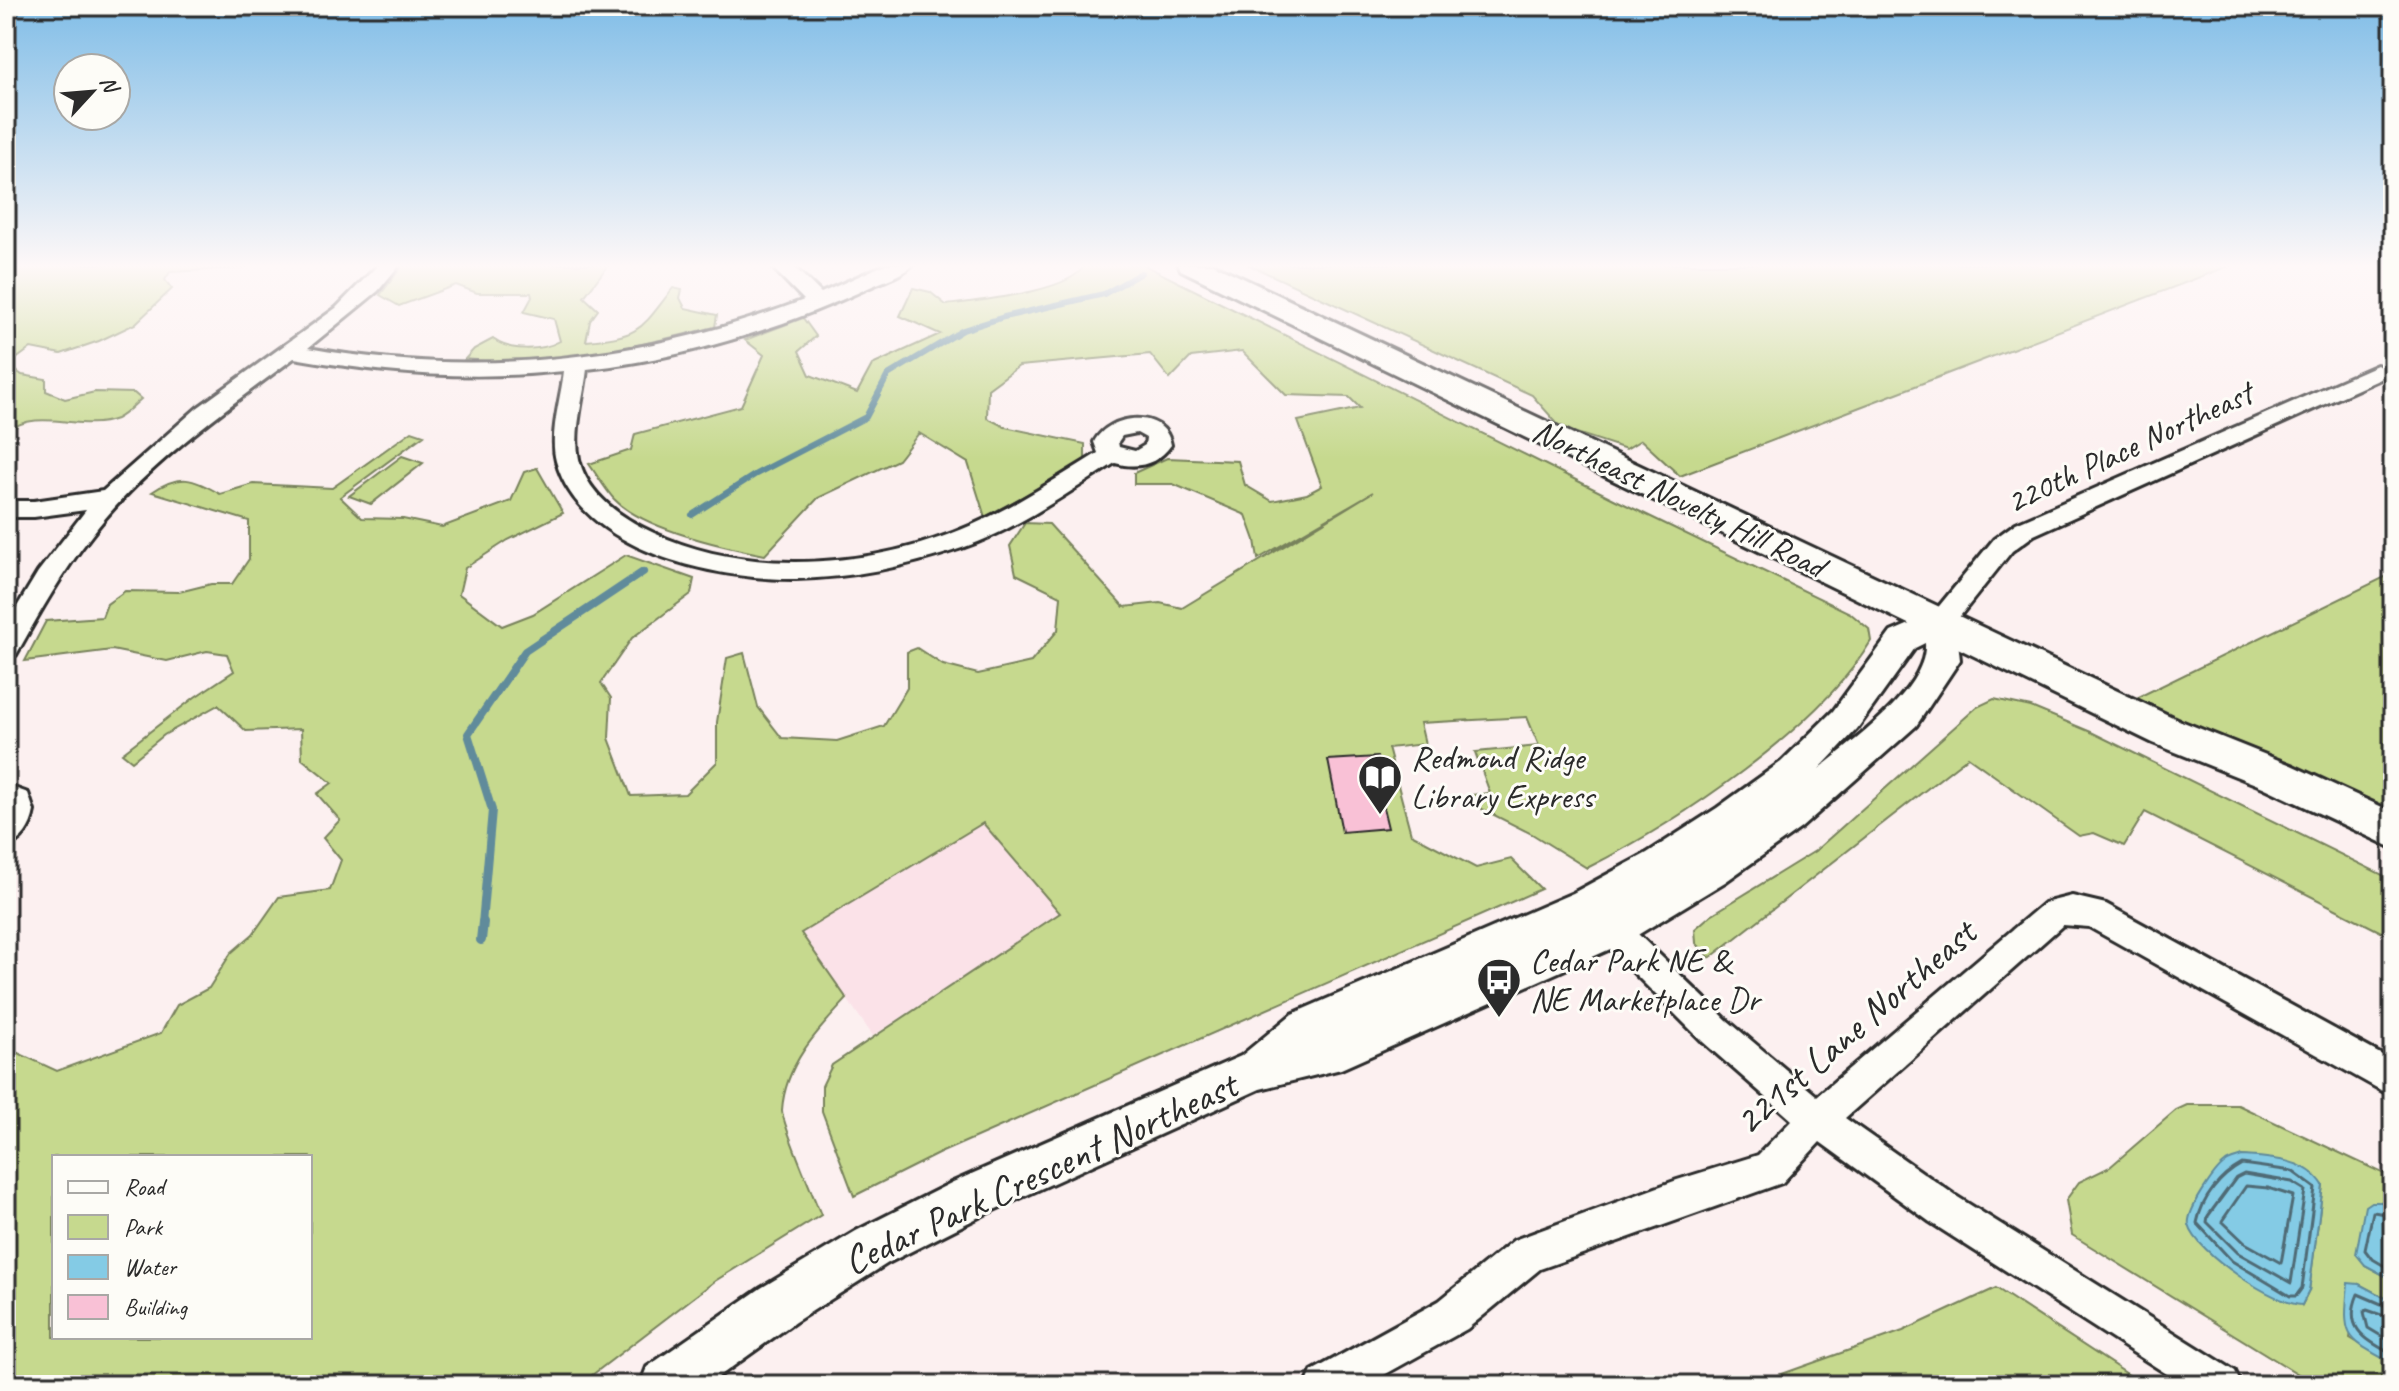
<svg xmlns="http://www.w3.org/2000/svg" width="2399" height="1391" viewBox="0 0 2399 1391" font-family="Caveat,sans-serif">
	<rect width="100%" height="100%" fill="#fcf0f0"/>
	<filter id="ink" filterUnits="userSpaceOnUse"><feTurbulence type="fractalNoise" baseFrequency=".0125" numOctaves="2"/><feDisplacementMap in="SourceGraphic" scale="16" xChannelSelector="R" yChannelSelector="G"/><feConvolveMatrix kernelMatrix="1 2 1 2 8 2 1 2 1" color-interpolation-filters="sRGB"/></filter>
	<g filter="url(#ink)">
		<path fill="#fbe2e8" d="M983 822 1060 913 873 1036 801 933Z"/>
		<g fill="#c6d98e" stroke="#78825c" stroke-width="2" fill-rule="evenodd">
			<path d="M6 264H254L241 268 170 272 165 280 172 289 135 324 99 341 61 354 31 348 8 365 22 375 46 379V391L65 399 95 392 134 393 141 399C134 405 125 415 116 419 79 433 40 406 6 432Z"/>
			<path d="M404 264H609L584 297 598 310 590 321 586 341C642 336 640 330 673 288L682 290 680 298 685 308 717 315 715 327C635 346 548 369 465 359L474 349 493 339C510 352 542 351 560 341L554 319 524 312 532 297 531 293H477L456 285 399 306 380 295Z"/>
			<path d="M1085 264H1142L1616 500 1850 613 1869 629 1871 641C1820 728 1677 823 1587 868L1532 834 1482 809 1471 795 1490 793 1475 752 1539 746 1527 717 1420 723 1425 744 1388 748 1411 834 1476 868 1511 859 1541 889 940 1153 854 1196 822 1111V1086L832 1065 1060 913 983 823 801 933 847 999C818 1030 785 1064 782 1110 782 1124 814 1197 821 1215L715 1281 579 1385H42L40 1382 34 1385H6V1055L14 1051 57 1071 161 1033 177 1005 209 988 231 953 253 934 279 897 330 890 341 860 323 838 340 820 317 794 332 783 302 759 301 729 246 731 218 705 164 735 132 761 122 753 195 697 234 671 227 654 207 651 167 661 112 650 25 661 46 621 102 617 107 604 125 591 179 592 211 584H232L249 559V521L152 492C180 473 193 478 220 494L253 484 332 488 412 431 424 435 340 497 362 518 403 519 442 527 511 501 524 472 537 468 563 513 508 540 465 568 459 594 502 626 533 614 626 555 694 579 691 594 632 638 601 683 611 698 609 738 631 796 685 794 717 762V722L727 658 744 653 758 707 782 738 837 741 884 726 907 688V652L917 648 943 665 978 674 1031 662 1058 630 1061 596 1016 574 1010 546 1025 523 1049 524 1124 607 1160 603 1182 608 1373 492 1258 559 1255 540 1246 515 1173 484H1134V473L1167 458 1238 461 1245 485 1272 501 1307 494 1322 486 1298 421 1360 408 1349 397 1286 395 1242 351 1191 357 1170 379 1150 354 1019 366 988 389 987 418 1005 427 1085 444V463L985 517 968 463 919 433 898 460 818 498 765 555C724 547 644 530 614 499 605 489 597 475 589 464L631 450 635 434 741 406 764 355 745 340 803 318 816 336 799 351 810 375 857 393 872 365 940 334 900 316 913 288 930 292 946 305C976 301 1074 292 1085 264ZM54 1157H310V1337H54Z"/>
			<path d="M1247 264H2234L1680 476 1641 440 1626 449 1561 428 1532 395Z"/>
			<path d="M402 456 423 463 371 504 349 496Z"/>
			<path d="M2393 573V831L2116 708Z"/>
			<path d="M1994 699 2031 707 2091 732 2393 880V938L2145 812 2124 846 2094 833 2079 836 1968 757 1710 958 1696 943 1695 929 1711 915 1815 851 1977 707Z"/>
			<path d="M2187 1105H2238L2393 1178V1209L2381 1202 2365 1265 2393 1280V1302L2359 1284 2350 1338 2393 1364V1385H2316L2072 1235 2066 1200 2079 1182 2110 1167 2176 1110ZM2242 1156 2298 1165 2323 1185 2309 1291 2302 1305Z"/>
			<path d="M1996 1288 2144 1385H1751L1903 1331Z"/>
		</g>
		<g fill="#84cbe5" stroke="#608b9b" stroke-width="2">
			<path d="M2242 1156C2271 1158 2307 1159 2323 1185L2309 1291 2302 1305C2276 1305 2196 1253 2189 1225 2186 1212 2214 1171 2225 1163 2229 1159 2237 1158 2242 1156Z"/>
			<path d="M2371 1202H2381L2393 1209V1280L2365 1265 2356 1254 2365 1206Z"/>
			<path d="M2348 1283 2359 1284 2393 1302V1364C2344 1337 2343 1339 2348 1283Z"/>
		</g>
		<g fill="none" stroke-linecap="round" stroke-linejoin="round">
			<g stroke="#4f6b75" stroke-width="3">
				<path d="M2242 1164 2292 1171 2315 1188 2302 1288 2296 1296H2290L2232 1261 2197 1223C2202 1198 2220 1176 2242 1164Z"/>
				<path d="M2244 1174 2292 1182 2305 1190 2291 1283 2238 1253 2207 1222 2208 1216 2236 1178Z"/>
				<path d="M2246 1186 2268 1188 2293 1196 2281 1263 2245 1243 2222 1221Z"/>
				<path d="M2393 1215 2373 1212 2365 1250 2371 1258 2393 1271"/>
				<path d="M2393 1309 2358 1294C2343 1329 2365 1339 2393 1355"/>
				<path d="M2393 1319 2367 1310 2364 1312 2368 1328 2393 1343"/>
			</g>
			<path stroke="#608b9b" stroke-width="6" d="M692 515 756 474 866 417 888 375 963 330 1004 317 1104 294 1141 273"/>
			<path stroke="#608b9b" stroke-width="8" d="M482 924 492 810 468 734 525 651 643 572"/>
			<path stroke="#608b9b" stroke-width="10" d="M481 940 483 922"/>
		</g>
		<path fill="#f9c1d6" stroke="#2b2b2b" stroke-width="2" d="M1377 757 1385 795H1380L1388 828 1342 832 1328 760Z"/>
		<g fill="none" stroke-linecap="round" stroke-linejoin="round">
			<g stroke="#2b2b2b" stroke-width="6">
				<g id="minor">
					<path d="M379 264H400L378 291 308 348C475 378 645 361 804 300L769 264H791L821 293 886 264H913C903 275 883 281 870 287 783 328 683 359 587 369 584 397 573 431 579 459 587 495 623 519 654 533 750 578 877 567 972 525 1017 505 1057 478 1098 453L1094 442C1109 413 1165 408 1171 445 1157 465 1137 469 1115 463 1066 494 1017 529 962 548 909 566 852 578 796 579 716 580 580 551 556 461 549 434 561 398 564 371 470 381 386 374 294 358 227 408 141 469 91 536 62 573 39 614 16 655L6 658V625L38 572 86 510 34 517H6V501H34L103 491 197 408 336 308ZM1137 433 1146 438 1145 445 1135 451 1119 447 1118 442 1122 436Z"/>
					<path d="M2377 365 2388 372 2385 377 2034 535 2012 551 1949 630 1940 633 1931 630 1927 623 1931 616 1994 539 2016 523Z"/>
					<path d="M6 785 28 793 34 811C31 828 22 841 6 847Z"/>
					<path d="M2072 896 2106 904 2393 1061V1097L2089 927 2063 925 1845 1118 1956 1196 2235 1371 2241 1385H2184L1930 1222 1820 1142 1782 1183 1540 1269 1467 1329 1366 1385H1306L1312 1371 1439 1301 1514 1240 1677 1180 1758 1155 1792 1120 1703 1042 1586 925 1581 915 1586 905 1597 901 1608 905 1727 1020 1817 1096 2044 903Z"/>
				</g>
			</g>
			<g stroke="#2b2b2b" stroke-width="6">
				<path id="tertiary" d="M1940 611 1951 615 1956 623 1960 660 1916 726 1801 828 1725 882 1626 942 1341 1069 1260 1089 985 1214 888 1263 795 1322 707 1385H640L647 1367 761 1288 856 1231 953 1182 1241 1056 1292 1014 1573 893 1647 853 1717 808 1781 762 1833 711 1891 632ZM1925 643C1928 689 1851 742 1819 769L1857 729 1915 648Z"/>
			</g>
			<g stroke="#2b2b2b" stroke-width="6">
				<path id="secondary" d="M1178 264H1213L2181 721 2291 765 2393 812V848L2263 787 2153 743 1181 270Z"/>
			</g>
			<use href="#minor" fill="#fdfcf7" fill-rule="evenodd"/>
			<use href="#tertiary" fill="#fdfcf7" fill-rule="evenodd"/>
			<use href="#secondary" fill="#fdfcf7" fill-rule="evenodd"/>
		</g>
	</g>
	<linearGradient id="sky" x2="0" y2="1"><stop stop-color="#80bde7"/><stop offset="0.58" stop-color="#fef8f8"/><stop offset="1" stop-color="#fef8f8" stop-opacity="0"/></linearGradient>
	<rect width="2399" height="459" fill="url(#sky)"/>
	<defs>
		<g id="library-pin" transform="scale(2.3)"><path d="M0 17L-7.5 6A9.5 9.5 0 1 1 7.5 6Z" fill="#2b2b2b" stroke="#fdfcf7"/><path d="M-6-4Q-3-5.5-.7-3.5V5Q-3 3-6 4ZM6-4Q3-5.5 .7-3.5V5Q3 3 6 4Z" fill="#fff"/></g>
		<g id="bus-pin" transform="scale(2.3)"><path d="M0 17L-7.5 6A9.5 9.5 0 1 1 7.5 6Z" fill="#2b2b2b" stroke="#fdfcf7"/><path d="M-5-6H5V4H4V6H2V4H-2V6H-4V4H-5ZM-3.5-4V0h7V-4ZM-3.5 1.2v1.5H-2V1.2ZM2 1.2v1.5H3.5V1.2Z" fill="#fff"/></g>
	</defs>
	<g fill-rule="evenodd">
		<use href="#library-pin" x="1380" y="777"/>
		<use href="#bus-pin" x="1499" y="980"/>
	</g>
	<g text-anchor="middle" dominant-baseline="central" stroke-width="6" stroke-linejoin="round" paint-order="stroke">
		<g font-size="34" fill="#2b2b2b" stroke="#fdfcf7">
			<text transform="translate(2129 447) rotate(-25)">220th Place Northeast</text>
			<text transform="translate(1679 498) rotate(26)">Northeast Novelty Hill Road</text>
		</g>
		<g font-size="34" fill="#2b2b2b" stroke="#fdfcf7" text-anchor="start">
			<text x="1411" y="757">Redmond Ridge<tspan x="1411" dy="39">Library Express</tspan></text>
			<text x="1530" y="960">Cedar Park NE &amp;<tspan x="1530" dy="39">NE Marketplace Dr</tspan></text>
		</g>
		<g font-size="40" fill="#2b2b2b" stroke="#fdfcf7">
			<text transform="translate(1855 1027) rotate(-41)">221st Lane Northeast</text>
			<text transform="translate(1040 1173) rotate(-25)">Cedar Park Crescent Northeast</text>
		</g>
	</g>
	<rect width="2399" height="1391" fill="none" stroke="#fdfcf7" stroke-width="32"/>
	<rect x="16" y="16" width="2367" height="1359" fill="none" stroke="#2b2b2b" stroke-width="3" filter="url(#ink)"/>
	<rect x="52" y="1155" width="260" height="184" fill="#fdfcf7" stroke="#a9a8a5" stroke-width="2"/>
	<rect x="68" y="1181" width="40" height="12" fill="#fdfcf7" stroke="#a9a8a5" stroke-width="2"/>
	<text x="124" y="1195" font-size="24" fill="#2b2b2b">Road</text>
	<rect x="68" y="1215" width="40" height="24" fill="#c6d98e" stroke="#a9a8a5" stroke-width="2"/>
	<text x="124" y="1235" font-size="24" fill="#2b2b2b">Park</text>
	<rect x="68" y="1255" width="40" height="24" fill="#84cbe5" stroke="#a9a8a5" stroke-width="2"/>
	<text x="124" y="1275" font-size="24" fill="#2b2b2b">Water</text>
	<rect x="68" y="1295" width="40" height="24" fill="#f9c1d6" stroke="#a9a8a5" stroke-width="2"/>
	<text x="124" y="1315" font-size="24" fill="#2b2b2b">Building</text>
	<g transform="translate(92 92) rotate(64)"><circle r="38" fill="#fdfcf7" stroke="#a9a8a5" stroke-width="2"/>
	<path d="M0-6L14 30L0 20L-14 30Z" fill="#2b2b2b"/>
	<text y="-12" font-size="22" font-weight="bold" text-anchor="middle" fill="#2b2b2b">N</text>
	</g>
</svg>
